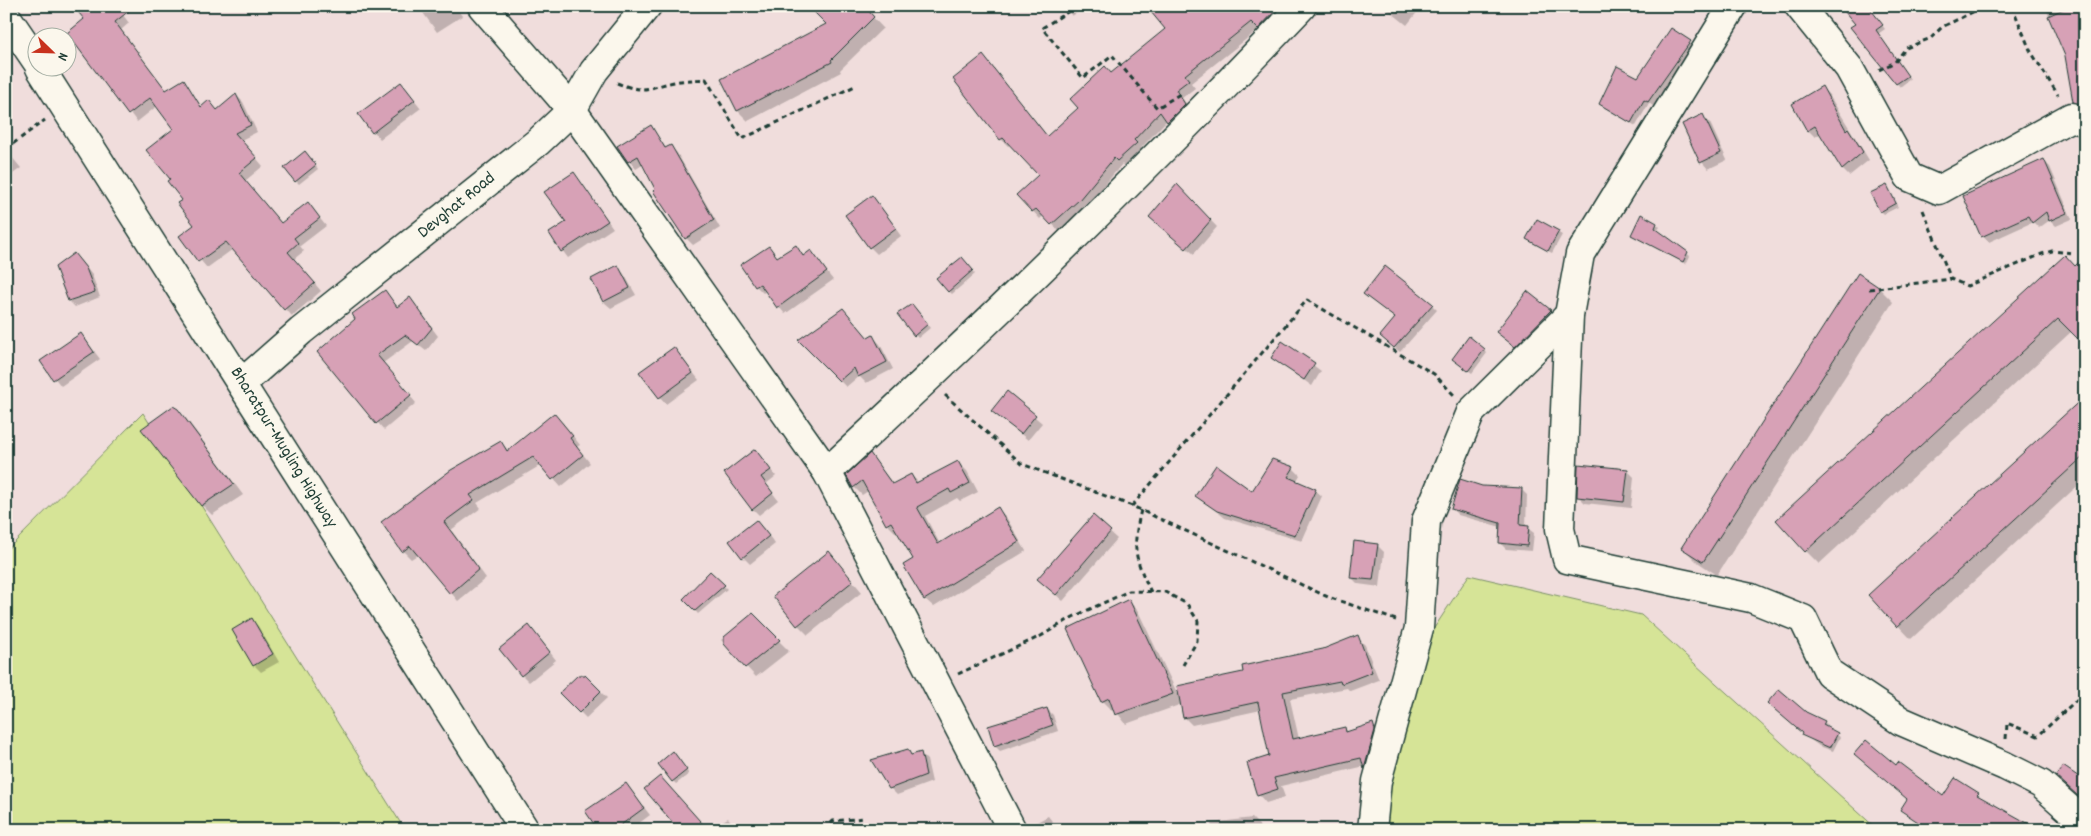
<svg xmlns="http://www.w3.org/2000/svg" width="2091" height="836" viewBox="0 0 2091 836" font-family="Dekko,sans-serif">
	<rect width="100%" height="100%" fill="#f0dddc"/>
	<filter id="ink" filterUnits="userSpaceOnUse"><feTurbulence type="fractalNoise" baseFrequency=".02" numOctaves="2"/><feDisplacementMap in="SourceGraphic" scale="10" xChannelSelector="R" yChannelSelector="G"/><feConvolveMatrix kernelMatrix="1 2 1 2 8 2 1 2 1" color-interpolation-filters="sRGB"/></filter>
	<g filter="url(#ink)">
		<g fill="#d6e497" stroke="#7a9066">
			<path d="M143 413 405 830H6V551Z"/>
			<path d="M1469 575 1641 615 1878 830H1383L1398 683Z"/>
		</g>
		<g fill="#0003">
			<path d="M418 6H455L462 16 437 32Z"/>
			<path d="M862 6 883 28 840 70 841 72 748 121 738 111 722 80Z"/>
			<path d="M1064 6H1088L1072 16Z"/>
			<path d="M1265 6 1280 21 1266 35 1259 29 1191 83 1195 88 1182 98 1192 112 1175 128 1167 120 1141 148 1143 151 1125 168 1122 164 1087 206 1059 231 1044 215 1040 219 1018 195 1040 175 1011 144 1008 146 1001 139 990 64 1048 137 1080 108 1111 74Z"/>
			<path d="M1383 6H1422L1407 25Z"/>
			<path d="M1867 6 1885 29 1878 34 1910 79 1900 87 1852 27Z"/>
			<path d="M2045 6H2085L2067 56Z"/>
			<path d="M117 7 129 23 121 30 167 91 184 81 202 107 209 101 218 111 236 95 243 102 257 132 241 140 263 166 245 181 282 224 308 204 326 226 300 246 304 251 294 259 321 291 292 316 233 249 207 268 181 237 196 225 171 179 175 129 157 106 137 122 68 33Z"/>
			<path d="M1671 29 1695 47 1653 106 1649 103 1636 126 1605 108 1600 104 1638 78Z"/>
			<path d="M401 83 421 108 380 139 360 114Z"/>
			<path d="M1822 88 1829 95 1869 160 1849 176 1843 170 1821 133 1815 137 1808 130Z"/>
			<path d="M1703 116 1710 123 1727 160 1708 169 1702 162 1684 125Z"/>
			<path d="M651 127 666 148 670 146 677 153 720 228 693 245 686 238 644 164 636 169 618 147Z"/>
			<path d="M6 150 21 168 6 179Z"/>
			<path d="M308 156 318 169 299 184 296 181Z"/>
			<path d="M2044 161 2050 167 2072 219 2056 226 2050 220 2039 228 2033 222 1989 242 1982 236Z"/>
			<path d="M574 174 613 228 568 258 550 234 568 223Z"/>
			<path d="M1177 186 1217 227 1194 254 1157 224Z"/>
			<path d="M1886 186 1898 207 1884 214 1881 211Z"/>
			<path d="M878 204 901 236 877 254 870 247Z"/>
			<path d="M1538 221 1562 235 1552 253 1531 242Z"/>
			<path d="M1656 224 1660 227 1657 231 1690 256 1686 264 1632 235Z"/>
			<path d="M795 246 804 256 811 252 833 280 785 314 766 291 763 293 756 286 769 247 778 258Z"/>
			<path d="M80 260 92 275 100 297 75 307 69 301 57 267Z"/>
			<path d="M964 262 975 274 952 294 949 291Z"/>
			<path d="M618 267 624 274 636 295 611 308 604 302 593 280Z"/>
			<path d="M2075 267 2072 331 1819 564 1806 551Z"/>
			<path d="M1858 275 1880 289 1893 302 1717 575 1696 561 1683 548Z"/>
			<path d="M385 292 398 307 410 299 438 336 426 351 413 341 383 363 416 403 384 430 319 352Z"/>
			<path d="M1364 294 1432 305 1437 310 1400 352 1387 341 1396 319Z"/>
			<path d="M915 309 930 328 918 338 915 335Z"/>
			<path d="M1550 311 1557 317 1522 353 1497 332Z"/>
			<path d="M81 334 100 359 61 386 42 362Z"/>
			<path d="M873 337 880 344 893 369 866 383 859 376 846 387 800 340 868 339Z"/>
			<path d="M1283 343 1321 371 1312 386 1273 358Z"/>
			<path d="M674 348 699 380 666 404 660 397Z"/>
			<path d="M1484 350 1487 353 1472 373 1457 362Z"/>
			<path d="M6 367 14 377 6 383Z"/>
			<path d="M1007 393 1042 423 1028 440 1000 417Z"/>
			<path d="M2085 398V479L1911 639 1870 596Z"/>
			<path d="M178 410 188 421 243 495 212 515 202 505Z"/>
			<path d="M562 422 580 445 577 447 590 463 561 487 541 465 477 503 481 508 451 530 486 578 458 601 419 554 411 559 403 551 501 443 509 451Z"/>
			<path d="M755 451 776 476 766 484 778 500 759 515 753 509Z"/>
			<path d="M870 455 894 485 911 475 919 483 958 462 967 471 978 492 960 501 957 498 925 516 940 544 998 509 1006 517 1026 551 934 607 925 599 914 560 898 531 895 532 887 524 868 491 862 495 854 487Z"/>
			<path d="M1293 468 1300 475 1296 482 1315 490 1322 496 1302 541 1225 518 1197 495 1252 493Z"/>
			<path d="M1627 470 1634 477 1631 508 1585 503 1578 496Z"/>
			<path d="M1482 487 1521 489 1527 495 1526 527 1534 533 1532 551 1506 549 1500 543 1501 527 1458 515 1452 509Z"/>
			<path d="M1093 517 1117 539 1063 601 1046 586Z"/>
			<path d="M763 528 775 544 750 564 743 557Z"/>
			<path d="M1377 545 1384 552 1380 587 1358 584 1351 577Z"/>
			<path d="M829 553 862 592 808 635 798 625Z"/>
			<path d="M710 573 727 589 698 614 685 599Z"/>
			<path d="M1129 601 1138 611 1180 699 1245 673 1323 651 1357 637 1365 645 1379 680 1350 691 1347 688 1290 699 1299 739 1345 729 1349 732 1373 725 1380 732 1372 775 1365 766 1281 786 1285 797 1266 803 1259 795 1270 757 1261 710 1192 725 1185 718 1182 704 1126 724 1115 710 1112 711 1102 701Z"/>
			<path d="M753 615 789 651 756 677 721 640Z"/>
			<path d="M252 620 258 626 279 662 261 672 254 665Z"/>
			<path d="M535 633 556 660 529 682 522 675Z"/>
			<path d="M581 673 607 698 586 718 561 693Z"/>
			<path d="M1047 709 1053 715 1058 731 1000 751 995 746Z"/>
			<path d="M1805 713 1824 722 1827 725 1826 728 1840 737 1833 751 1819 746 1803 734Z"/>
			<path d="M907 751 913 756 920 753 927 760 932 782 897 795 890 788Z"/>
			<path d="M676 756 689 774 676 784 673 781Z"/>
			<path d="M2063 768 2085 783V801L2064 783Z"/>
			<path d="M626 784 650 815 630 830H600Z"/>
			<path d="M1048 816 1059 830H1030L1028 827Z"/>
			<path d="M728 818 738 830H708Z"/>
			<path d="M1252 818 1259 825 1260 830H1212L1211 823Z"/>
		</g>
		<g fill="#d7a1b6" stroke="#1f3d34">
			<path d="M73 6H135L115 22 166 90 184 79 201 107 209 100 217 110 236 94 251 125 235 133 257 158 239 173 281 223 308 202 320 218 294 238 298 243 288 252 315 283 284 310 226 242 198 262 179 236 194 225 177 203 182 200 167 181 170 179 146 150 173 129 150 98 128 115 67 33 84 19Z"/>
			<path d="M808 6H864L874 17 831 60 832 62 737 111 721 79 826 24Z"/>
			<path d="M1146 6H1280L1258 29 1251 22 1185 75 1189 80 1176 90 1185 104 1167 122 1160 112 1134 140 1137 143 1117 161 1114 158 1079 200 1051 225 1036 209 1032 212 1016 195 1038 175 1003 138 1000 140 953 79 983 55 1047 136 1078 108 1070 99 1105 66 1111 73 1165 29Z"/>
			<path d="M1840 6H1868L1883 25 1876 30 1908 76 1896 84 1850 27 1855 24Z"/>
			<path d="M2070 6H2085V105L2073 102 2065 56 2048 16Z"/>
			<path d="M1671 28 1691 41 1648 102 1644 100 1631 123 1599 104 1617 66 1638 77Z"/>
			<path d="M401 82 415 100 372 133 358 114Z"/>
			<path d="M1822 86 1846 130 1848 128 1863 152 1842 170 1815 126 1807 131 1792 104Z"/>
			<path d="M1703 114 1721 153 1700 163 1682 124Z"/>
			<path d="M651 125 665 148 671 145 714 220 685 239 653 191 655 189 638 156 628 162 617 146Z"/>
			<path d="M305 151 316 165 295 182 284 168Z"/>
			<path d="M2044 159 2067 213 2049 221 2046 212 2032 223 2028 216 1981 237 1963 196Z"/>
			<path d="M574 172 608 221 561 252 549 233 566 222 544 192Z"/>
			<path d="M1177 184 1211 220 1186 249 1149 217Z"/>
			<path d="M1887 185 1896 203 1880 212 1870 193Z"/>
			<path d="M872 195 896 228 869 248 845 215Z"/>
			<path d="M1641 214 1657 223 1655 228 1688 252 1683 262 1631 235Z"/>
			<path d="M1537 219 1559 231 1548 251 1526 239Z"/>
			<path d="M796 245 803 256 811 250 827 272 777 308 760 284 755 287 740 265 769 246 777 257Z"/>
			<path d="M74 253 86 268 95 292 68 301 55 267Z"/>
			<path d="M2065 255 2075 266 2085 256V346L2058 319 1805 552 1776 520Z"/>
			<path d="M962 257 973 270 948 292 936 278Z"/>
			<path d="M618 265 630 288 603 302 591 279Z"/>
			<path d="M1385 266 1433 304 1394 348 1380 336 1395 318 1363 294Z"/>
			<path d="M1858 273 1880 288 1703 562 1681 548Z"/>
			<path d="M385 290 397 307 410 297 432 328 418 345 405 335 377 355 411 395 376 424 317 352 355 319 352 314Z"/>
			<path d="M1527 291 1551 310 1515 347 1496 332Z"/>
			<path d="M912 304 928 324 914 336 897 314Z"/>
			<path d="M843 308 868 338 873 335 887 362 858 377 854 368 839 381 798 340Z"/>
			<path d="M81 333 94 352 53 380 40 361Z"/>
			<path d="M1469 336 1485 349 1468 371 1452 359Z"/>
			<path d="M1282 341 1315 363 1304 380 1271 358Z"/>
			<path d="M674 347 693 373 659 398 639 372Z"/>
			<path d="M1007 391 1036 415 1021 434 991 411Z"/>
			<path d="M2085 396V455L1897 627 1868 595Z"/>
			<path d="M173 406 178 409 234 484 201 506 141 429Z"/>
			<path d="M554 413 573 436 570 438 583 455 552 480 533 457 470 495 474 500 444 522 479 569 450 594 410 546 402 552 381 522 451 470 501 441 507 451Z"/>
			<path d="M755 449 771 470 761 477 773 493 752 510 724 473Z"/>
			<path d="M870 453 892 484 911 474 916 483 958 461 970 483 951 493 949 489 917 507 938 544 998 507 1019 542 924 600 903 565 913 559 891 522 886 525 862 481 853 488 846 475Z"/>
			<path d="M1272 459 1294 467 1288 477 1316 489 1295 535 1217 511 1195 496 1216 465 1252 491Z"/>
			<path d="M1578 464 1628 469 1624 502 1577 497Z"/>
			<path d="M1460 479 1482 486 1522 488 1520 525 1529 526 1527 546 1499 543 1500 523 1451 509Z"/>
			<path d="M1093 515 1111 531 1056 595 1037 579Z"/>
			<path d="M756 520 769 536 742 558 729 541Z"/>
			<path d="M1354 541 1378 544 1373 580 1350 578Z"/>
			<path d="M829 551 853 581 797 626 773 596Z"/>
			<path d="M710 571 725 585 695 611 683 599Z"/>
			<path d="M1129 599 1173 694 1115 715 1109 698 1101 702 1067 629Z"/>
			<path d="M753 613 780 640 745 668 724 644V637Z"/>
			<path d="M252 618 273 654 253 666 232 630Z"/>
			<path d="M529 625 550 652 521 676 499 649Z"/>
			<path d="M1358 635 1372 672 1341 684 1340 681 1283 692 1293 739 1345 727 1346 732 1373 723 1375 730 1364 769 1361 758 1274 778 1278 789 1257 796 1247 763 1269 756 1258 702 1183 718 1177 686 1243 672 1242 666 1323 649Z"/>
			<path d="M578 675H585L601 691 579 713 559 693Z"/>
			<path d="M1779 689 1806 712 1825 721 1823 725 1838 733 1830 748 1801 735 1802 733 1767 703Z"/>
			<path d="M1047 708 1053 725 994 746 988 726Z"/>
			<path d="M1866 740 1896 765 1898 762 1943 796 1955 778 1979 793 1977 795 2040 830H1930L1900 810 1907 799 1854 754Z"/>
			<path d="M908 749 911 755 921 752 926 775 889 789 871 760Z"/>
			<path d="M673 751 687 770 672 782 658 764Z"/>
			<path d="M2063 766 2085 781 2078 796 2056 776Z"/>
			<path d="M660 776 708 830H679L644 789Z"/>
			<path d="M626 783 644 808 614 830H598L585 811Z"/>
		</g>
		<g fill="none" stroke-linecap="round" stroke-linejoin="round">
			<g stroke="#1f3d34" stroke-width="31">
				<g id="minor">
					<path d="M482 6 572 110 827 472 1012 830"/>
					<path d="M1733 6 1580 254 1569 315 1560 529 1567 559 1751 598 1803 619 1829 673 1901 721 2005 766 2041 784 2085 823"/>
					<path d="M1799 6 1849 68 1909 177 1939 190 2071 117 2085 122"/>
					<path d="M242 383 301 331 538 142 572 110 594 71 647 6"/>
					<path d="M827 472C990 322 1149 167 1302 6"/>
					<path d="M1372 830 1377 781 1419 628 1426 521 1471 412 1569 315"/>
				</g>
			</g>
			<g stroke="#1f3d34" stroke-width="31">
				<g id="highway">
					<path d="M6 16 38 63"/>
					<path d="M40 68 525 830"/>
				</g>
			</g>
			<g stroke="#1f3d34" stroke-width="3" stroke-dasharray="5 4" stroke-linecap="butt">
				<path d="M1077 6 1042 28 1083 78 1112 55 1157 108 1180 94"/>
				<path d="M2012 6 2030 50 2058 95"/>
				<path d="M1879 70 1895 62 1906 48 1931 38 1942 27 1985 6"/>
				<path d="M617 83C646 94 646 88 674 82 684 80 695 80 706 79L742 139 857 85"/>
				<path d="M6 149 45 120"/>
				<path d="M1923 210 1951 279 1967 286 2042 254 2052 251 2073 253"/>
				<path d="M1869 289 1951 279"/>
				<path d="M945 395 1022 464 1132 506 1328 597 1396 620"/>
				<path d="M1132 506 1307 300 1434 374 1454 395"/>
				<path d="M1141 510C1132 548 1134 557 1151 592"/>
				<path d="M958 674 1041 636 1073 617 1129 591 1165 592 1187 604 1198 621 1197 641 1183 665"/>
				<path d="M2006 739 2007 723 2038 736 2085 692"/>
				<path d="M825 830 833 821 865 818"/>
			</g>
			<use href="#minor" stroke="#fbf7ec" stroke-width="28"/>
			<use href="#highway" stroke="#fbf7ec" stroke-width="28"/>
		</g>
	</g>
	<g text-anchor="middle" dominant-baseline="central" stroke-width="4" stroke-linejoin="round" paint-order="stroke">
		<g font-size="18" fill="#1f3d34" stroke="#fbf7ec">
			<text transform="translate(457 206) rotate(-39)">Devghat Road</text>
			<text transform="translate(283 448) rotate(58)">Bharatpur-Mugling Highway</text>
		</g>
	</g>
	<rect width="2091" height="836" fill="none" stroke="#fbf7ec" stroke-width="25"/>
	<rect x="12" y="12" width="2066" height="811" fill="none" stroke="#1f3d34" stroke-width="2" filter="url(#ink)"/>
	<g transform="translate(52 52) rotate(113)"><circle r="24" fill="#fbf7ec" stroke="#a3ada2"/>
	<path d="M0-4L9 19L0 12L-9 19Z" fill="#c8321e"/>
	<text y="-8" font-size="14" font-weight="bold" text-anchor="middle" fill="#1f3d34">N</text>
	</g>
</svg>
